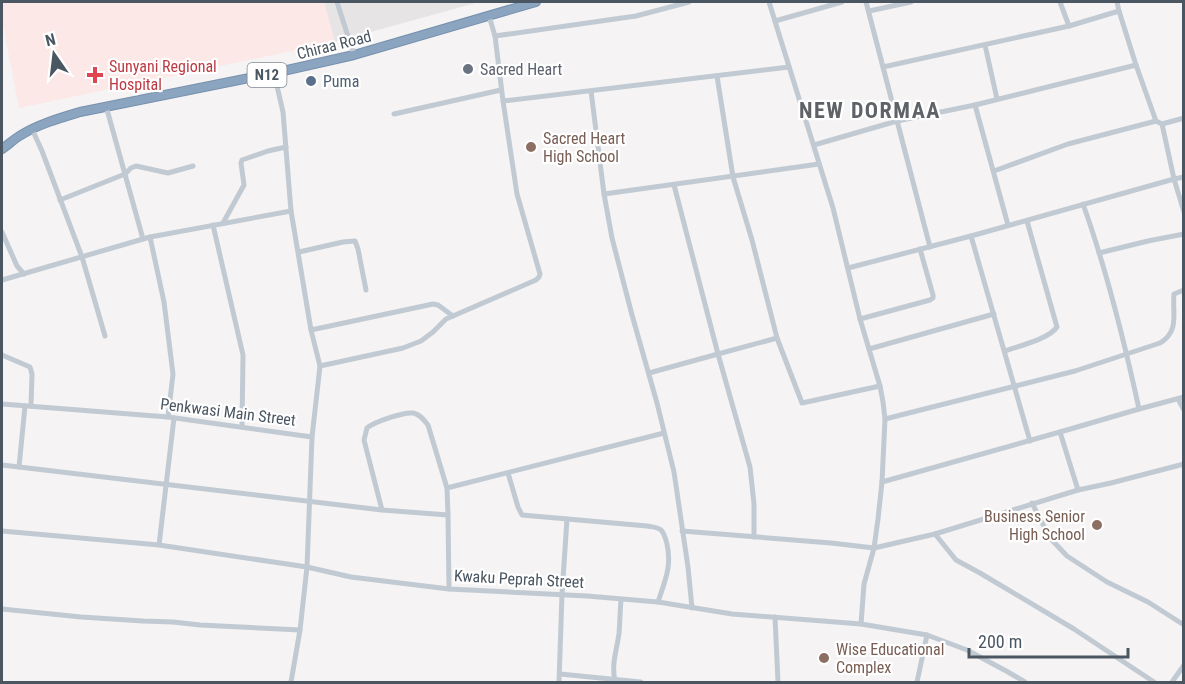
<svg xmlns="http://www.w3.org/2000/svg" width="1185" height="684" viewBox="0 0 1185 684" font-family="'Roboto Condensed',sans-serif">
	<rect width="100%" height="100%" fill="#f5f3f3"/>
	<path fill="#e6e4e5" d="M324 2H479L335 42Z"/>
	<path fill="#fce8e6" d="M2 2H324L335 42 19 108 2 19Z"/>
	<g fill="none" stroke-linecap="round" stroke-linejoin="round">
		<g stroke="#7690ad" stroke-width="10">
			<path id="highway" d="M2 149C8 145 14 139 21 135 39 124 60 118 80 112L274 73 354 55 536 2"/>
		</g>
		<g stroke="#c1cad2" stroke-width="5">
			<path d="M337 2 354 55"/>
			<path d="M769 2 833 208 860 319 880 386 883 402 885 419 882 482 878 519 874 548 864 584 861 624"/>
			<path d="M866 2 930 247"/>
			<path d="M1117 2 1119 11"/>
			<path d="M869 11 911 2"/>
			<path d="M775 21 842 2"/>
			<path d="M495 36 636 16 689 2"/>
			<path d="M985 45 997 99"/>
			<path d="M883 67 1069 26 1060 2"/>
			<path d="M274 73 283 112 291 211 311 330 320 366 312 437"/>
			<path d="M591 91 604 194 612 238 632 315 657 403 674 472 688 567 692 608"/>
			<path d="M503 101 789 67"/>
			<path d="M975 105 1008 225"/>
			<path d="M106 106 143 239"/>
			<path d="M394 114 501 90"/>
			<path d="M1162 124 1184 118"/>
			<path d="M32 129 42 151 82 257 105 336"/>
			<path d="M814 145 897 121 975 105 1136 65 1119 11 1069 26"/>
			<path d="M994 171 1068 144 1156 121"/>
			<path d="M1184 177 1174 179 1184 212"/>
			<path d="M674 185 718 354 777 338 752 240 733 177 717 76"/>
			<path d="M604 194 819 164"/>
			<path d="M60 200 125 174 131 168 136 166 168 173 193 166"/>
			<path d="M223 223 244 185 241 163 242 160 268 151 286 147"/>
			<path d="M213 225 243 355 242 427"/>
			<path d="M2 232 17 266 24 274"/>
			<path d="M971 236 1174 179 1162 124 1156 121 1136 65"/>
			<path d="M150 237 164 302 173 374 168 417"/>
			<path d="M299 252 343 242 355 241 358 249 366 290"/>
			<path d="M1099 253 1148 241 1184 234"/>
			<path d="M848 268 971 236 1030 441"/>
			<path d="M2 280 150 237 291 211"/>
			<path d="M860 319 930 300 933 298V295L920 249"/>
			<path d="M311 330 433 304 438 305 453 316"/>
			<path d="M777 338 802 403 880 386"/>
			<path d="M869 349 994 314"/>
			<path d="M1005 351C1019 346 1049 339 1057 327L1027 221"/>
			<path d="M2 355 30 367 32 374 31 406"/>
			<path d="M320 366 403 348 421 341 433 332 446 319 536 280 539 277 540 274 517 194 503 101 495 36 489 16"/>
			<path d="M649 373 718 354 750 467 754 504V537"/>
			<path d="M1178 399 1184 410"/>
			<path d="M2 404 168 417 312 437 307 567 300 630 291 682"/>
			<path d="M1139 409 1184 397"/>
			<path d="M885 419 1075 371 1160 343C1180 331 1172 313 1174 294L1184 290"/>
			<path d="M1060 432 1139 409C1124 340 1107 271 1083 204"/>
			<path d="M2 465 19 467 25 406"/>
			<path d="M19 467 382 510 448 515 449 589"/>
			<path d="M508 473 518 507 522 515 647 526C652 527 658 527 661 530 664 533 666 540 667 544 672 567 665 580 658 602"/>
			<path d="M1078 490 1111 483 1184 464"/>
			<path d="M1032 503 1050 538 1067 556 1107 582 1148 602 1184 625"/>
			<path d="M382 510 364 440 367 428C374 422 403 412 413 413 420 414 424 420 428 425L447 488"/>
			<path d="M448 515 447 488 664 433"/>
			<path d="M2 531 159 545 307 567 351 577 449 589 587 596 658 602 732 614 861 624 927 635 967 650 1008 672 1025 682"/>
			<path d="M682 531 831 543 874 548 935 534 1078 490 1060 432 882 482"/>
			<path d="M935 534 956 560 980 573 1074 629 1154 682"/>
			<path d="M159 545 174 418"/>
			<path d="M2 609 81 617 143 621 173 622 200 625 300 630"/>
			<path d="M775 617 778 682"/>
			<path d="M560 674 641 682"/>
			<path d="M615 681C611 664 617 650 619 633 620 622 620 611 621 600"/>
			<path d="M559 682 562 594 567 519"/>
			<path d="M917 682 927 635"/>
			<path d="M1172 682 1184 665"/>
		</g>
		<use href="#highway" stroke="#8ba5c1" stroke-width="8"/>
	</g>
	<circle fill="#6b7280" stroke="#fff" stroke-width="2" cx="468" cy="69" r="6"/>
	<path fill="#e0444e" stroke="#fff" stroke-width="2" d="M92 66h6v6h6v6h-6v6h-6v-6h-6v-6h6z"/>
	<circle fill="#5c6f8a" stroke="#fff" stroke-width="2" cx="311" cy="81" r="6"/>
	<g fill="#8d6e63" stroke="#fff" stroke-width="2">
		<circle cx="531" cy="147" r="6"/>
		<circle cx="1097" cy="525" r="6"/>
		<circle cx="824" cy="658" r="6"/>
	</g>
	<g text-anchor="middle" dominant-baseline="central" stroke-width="4.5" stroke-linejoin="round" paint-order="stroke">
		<rect fill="#fff" stroke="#808990" stroke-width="1.5" x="247.5" y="63" width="39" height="24" rx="4.5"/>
		<g font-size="15" font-weight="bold" fill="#4a5661">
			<text x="267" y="75">N12</text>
		</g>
		<g font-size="16" fill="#4a5661" stroke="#fff">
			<text transform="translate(334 45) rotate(-14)">Chiraa Road</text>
			<text transform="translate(228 412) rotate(7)">Penkwasi Main Street</text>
			<text transform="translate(519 579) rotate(3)">Kwaku Peprah Street</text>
		</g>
		<g font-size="16" fill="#be3a42" stroke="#fff" text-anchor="start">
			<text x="109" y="66">Sunyani Regional<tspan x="109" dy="18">Hospital</tspan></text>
		</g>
		<g font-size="16" fill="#5b616d" stroke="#fff" text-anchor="start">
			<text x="480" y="69">Sacred Heart</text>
		</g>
		<g font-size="16" fill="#4e5e75" stroke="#fff" text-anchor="start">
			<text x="323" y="81">Puma</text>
		</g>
		<g font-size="16" fill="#785e54" stroke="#fff" text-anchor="start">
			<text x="543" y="138">Sacred Heart<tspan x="543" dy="18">High School</tspan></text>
			<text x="1085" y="516" text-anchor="end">Business Senior<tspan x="1085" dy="18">High School</tspan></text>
			<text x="836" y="649">Wise Educational<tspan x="836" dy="18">Complex</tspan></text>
		</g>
		<g font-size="22" font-weight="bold" letter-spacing="1.5" fill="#5f6368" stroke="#fff">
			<text x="870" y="110">NEW DORMAA</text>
		</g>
	</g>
	<rect width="1185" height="684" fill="none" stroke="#4a5661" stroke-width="6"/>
	<g transform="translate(54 54) rotate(346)" stroke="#ffffff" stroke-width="4.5" paint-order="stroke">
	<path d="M0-4.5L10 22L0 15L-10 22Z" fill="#4a5661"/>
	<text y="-9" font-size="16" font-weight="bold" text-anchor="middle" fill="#4a5661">N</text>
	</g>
	<path d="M969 648v9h159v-9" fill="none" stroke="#4a5661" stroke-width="3"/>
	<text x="978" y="648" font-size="18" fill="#4a5661" stroke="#ffffff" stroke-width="4.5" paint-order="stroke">200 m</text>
</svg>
